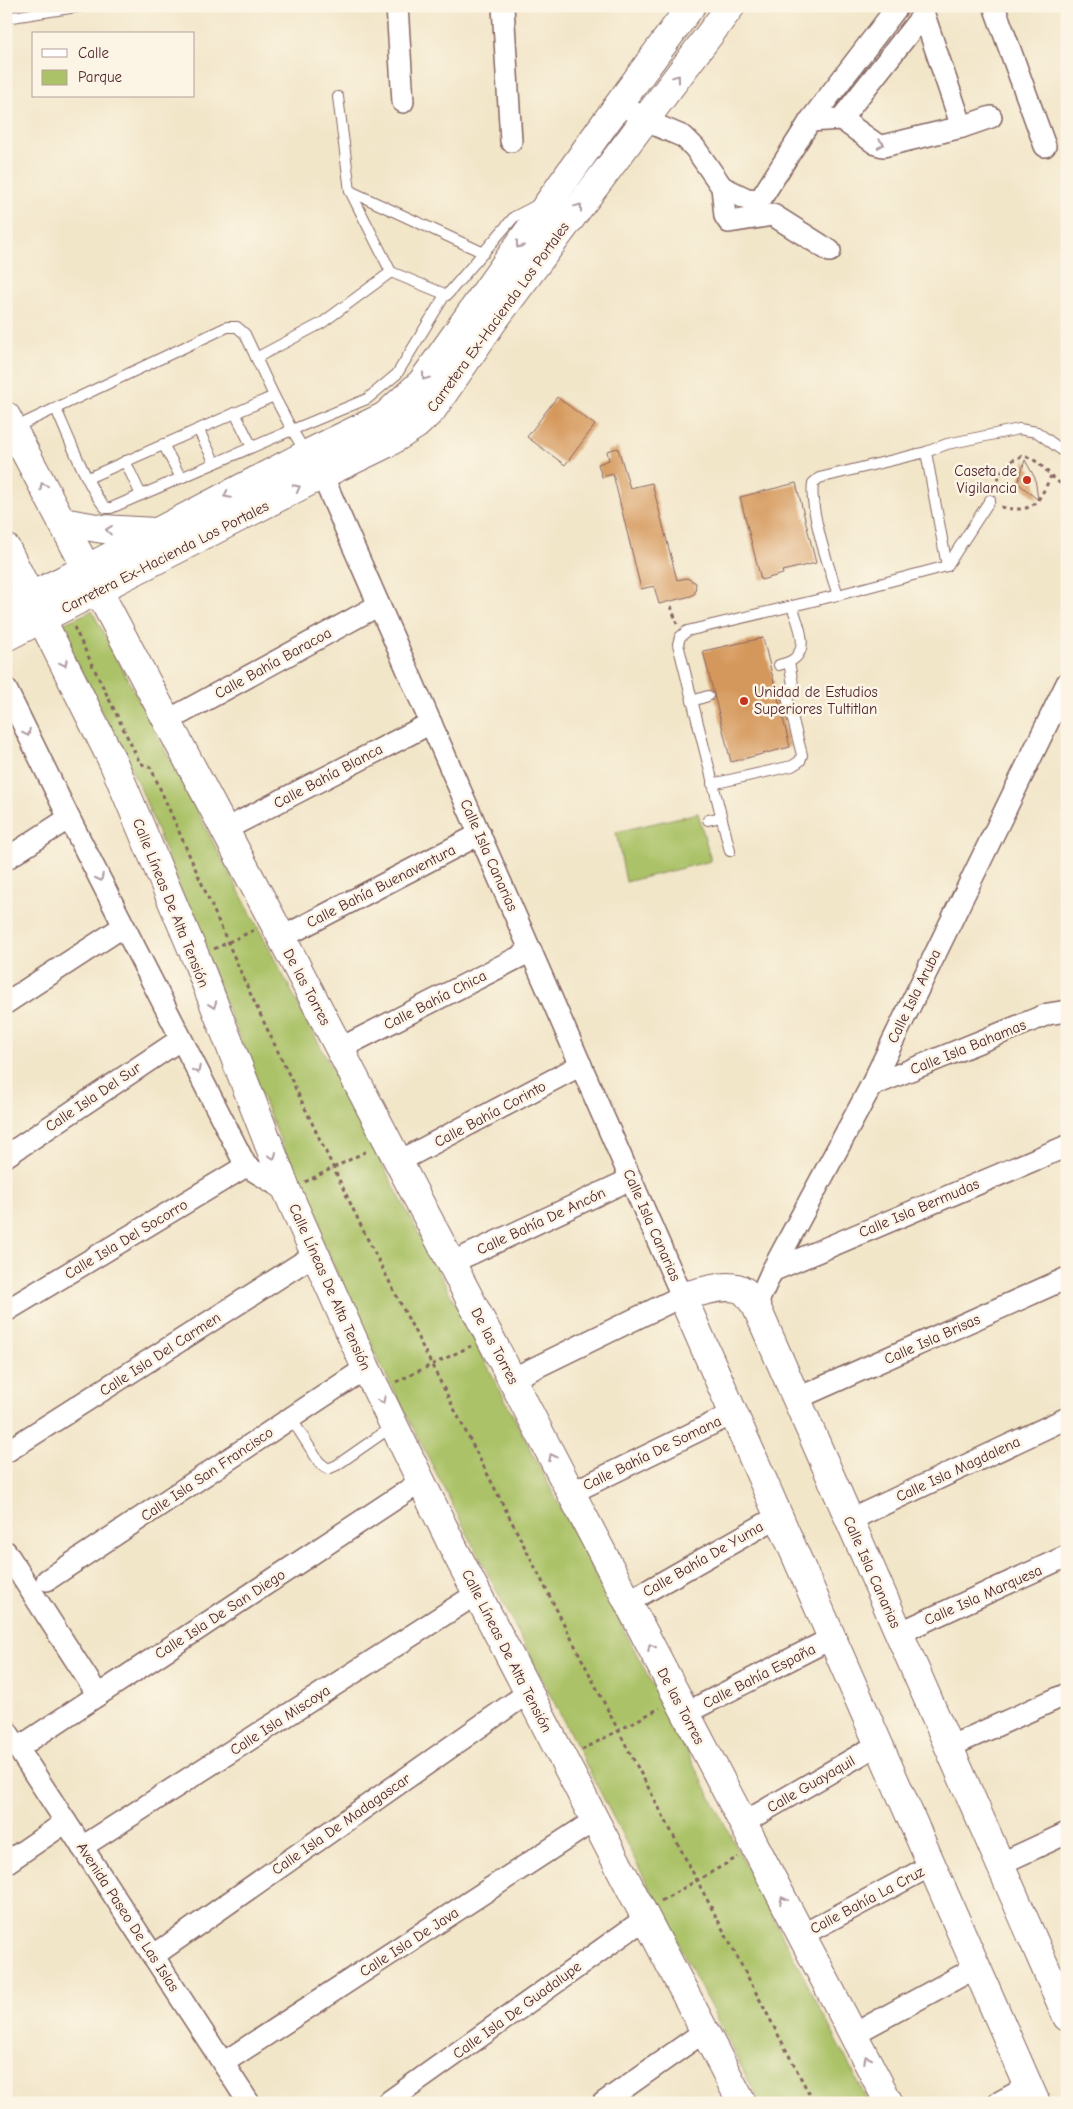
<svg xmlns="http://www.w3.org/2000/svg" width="1073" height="2109" viewBox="0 0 1073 2109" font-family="'Comic Neue',sans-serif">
	<rect width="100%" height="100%" fill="#fcf5e5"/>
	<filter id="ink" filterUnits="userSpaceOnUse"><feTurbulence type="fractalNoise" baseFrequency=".02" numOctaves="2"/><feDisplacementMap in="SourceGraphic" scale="10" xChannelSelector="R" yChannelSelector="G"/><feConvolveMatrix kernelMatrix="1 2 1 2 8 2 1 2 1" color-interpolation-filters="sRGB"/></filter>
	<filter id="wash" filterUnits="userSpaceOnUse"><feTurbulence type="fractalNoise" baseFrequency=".0096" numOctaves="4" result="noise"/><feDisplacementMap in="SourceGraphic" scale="20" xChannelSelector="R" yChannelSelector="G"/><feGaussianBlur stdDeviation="1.12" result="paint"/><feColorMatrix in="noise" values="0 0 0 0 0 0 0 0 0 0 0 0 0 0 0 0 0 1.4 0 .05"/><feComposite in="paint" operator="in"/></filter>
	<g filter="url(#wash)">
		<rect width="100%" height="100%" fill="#f2e6c9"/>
		<g fill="#abc268" stroke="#7a704a">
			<path d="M92 611 444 1282 869 2103H760L353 1311 268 1111 140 787 58 626Z"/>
			<path d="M698 813 711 861 626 882 616 832Z"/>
		</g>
		<g id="blocks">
			<g fill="#d5985c">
				<path d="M557 397 595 425 565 465 527 437Z"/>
				<path d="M618 448 630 488 652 483 677 580 687 578 696 583 695 593 691 596 659 604 654 586 641 589 613 474 602 477 598 464 609 460 607 451Z"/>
				<path d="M1025 460 1035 478 1038 500 1018 483Z"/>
				<path d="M796 483 816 563 782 571 783 574 761 580 740 497Z"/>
				<path d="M763 638 790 747 731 762 703 651Z"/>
			</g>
		</g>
	</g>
	<g filter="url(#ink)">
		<use href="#blocks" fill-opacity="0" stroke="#856562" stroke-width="1"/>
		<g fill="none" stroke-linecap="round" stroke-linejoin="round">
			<g stroke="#856562" stroke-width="12">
				<g id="lane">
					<path d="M6 18 83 6"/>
					<path d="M338 97 350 191 391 272"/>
					<path d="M350 191 484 253"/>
					<path d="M256 358 322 323 391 272 447 295 514 217 537 205"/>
					<path d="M56 409C66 431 91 495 106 508H111L292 430 274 396"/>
					<path d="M235 413 252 447"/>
					<path d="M14 428 227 327H237L245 334 274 396 88 478"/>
					<path d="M198 429 215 463"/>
					<path d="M163 444 181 478"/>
					<path d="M926 452 947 566 838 595C829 568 809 509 813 483L819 478 926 452 947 444 1019 429 1037 432 1067 454"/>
					<path d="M306 453 292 430 367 399 397 374 445 295"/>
					<path d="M125 461 141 495"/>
					<path d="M947 566 990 500"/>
					<path d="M779 665 789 662"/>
					<path d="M692 701 708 696"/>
					<path d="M712 784 792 766 800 761 802 755 786 693 793 684 789 662C812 651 798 624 792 606"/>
					<path d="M708 820 721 817"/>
					<path d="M730 851 678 644 680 637 687 631 838 595"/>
					<path d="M291 1418 319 1462 328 1469 337 1465 393 1426"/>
				</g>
			</g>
			<g stroke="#856562" stroke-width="24">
				<g id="street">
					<path d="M397 6 403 102"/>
					<path d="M503 6 511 141"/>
					<path d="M921 6 962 127"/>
					<path d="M994 6 1045 146"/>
					<path d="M621 102 644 120 684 137 695 148 722 187 725 216 729 222 773 215 830 251"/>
					<path d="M841 119 923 15"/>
					<path d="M810 121 841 119 876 144 883 146 962 127 991 117"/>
					<path d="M722 187 747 199 760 200 810 121 898 6"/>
					<path d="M313 462 322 475 682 1296 512 1379"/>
					<path d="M6 689 69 818 246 1166 287 1191"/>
					<path d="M167 721 379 605"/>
					<path d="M224 830 431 723"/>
					<path d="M6 859 69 818"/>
					<path d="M281 938 480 834"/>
					<path d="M6 1003 124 926"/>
					<path d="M339 1049 531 951"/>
					<path d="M871 1086 1048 1014 1067 1011"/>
					<path d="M6 1156 181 1039"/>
					<path d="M398 1162 581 1065"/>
					<path d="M451 1263 631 1179"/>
					<path d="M772 1271 1067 1146"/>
					<path d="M756 1306 772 1271 871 1086 1067 683"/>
					<path d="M6 1311 246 1166"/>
					<path d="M796 1399 1067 1278"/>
					<path d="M6 1452 314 1255"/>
					<path d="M571 1493 734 1413"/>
					<path d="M850 1520 1067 1418"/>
					<path d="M6 1552 98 1695"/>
					<path d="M47 1580 366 1368"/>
					<path d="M628 1602 779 1516"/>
					<path d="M899 1633 1067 1556"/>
					<path d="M686 1713 832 1638"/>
					<path d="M6 1730 249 2103"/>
					<path d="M949 1747 1067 1694"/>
					<path d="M18 1748 422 1481"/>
					<path d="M743 1823 879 1744"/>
					<path d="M82 1847 478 1593"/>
					<path d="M6 1863 66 1822"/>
					<path d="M1000 1864 1067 1833"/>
					<path d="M802 1935 932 1865"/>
					<path d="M153 1956 529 1692"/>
					<path d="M854 2034 977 1967"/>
					<path d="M223 2063 595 1820"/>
					<path d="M387 2103 646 1918"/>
					<path d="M603 2103 705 2031"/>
					<path d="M998 2103 1029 2086"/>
				</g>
			</g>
			<g stroke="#856562" stroke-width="30">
				<g id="secondary">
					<path d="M6 416 273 921 889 2103"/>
					<path d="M62 522 103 529 155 532"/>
					<path d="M6 548 113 762 196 958 287 1191 366 1368 454 1549 742 2103"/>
					<path d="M6 608 86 569 307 454 385 416 422 382 600 130 691 6"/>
					<path d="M6 637 322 475 388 443 416 425 432 410 494 320 731 6"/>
					<path d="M1036 2103 682 1296C700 1293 728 1281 744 1291 749 1295 752 1302 756 1306L1067 2017"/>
				</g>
			</g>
			<g stroke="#856562" stroke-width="3" stroke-dasharray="4 4" stroke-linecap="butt">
				<path d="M995 488C1000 474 1001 468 1013 460 1034 445 1050 482 1067 487"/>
				<path d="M1001 507C1034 514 1038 503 1051 476"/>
				<path d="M671 606 677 624"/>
				<path d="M74 627 140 763 151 768 250 993 364 1232 618 1730 814 2103"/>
				<path d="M214 949 254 930"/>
				<path d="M305 1182 369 1150"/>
				<path d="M396 1382 471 1346"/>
				<path d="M582 1750 660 1708"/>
				<path d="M661 1901 738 1857"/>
			</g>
			<use href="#lane" stroke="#fff" stroke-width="10"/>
			<use href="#street" stroke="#fff" stroke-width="21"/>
			<use href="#secondary" stroke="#fff" stroke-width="28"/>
		</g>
		<defs><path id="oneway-chevron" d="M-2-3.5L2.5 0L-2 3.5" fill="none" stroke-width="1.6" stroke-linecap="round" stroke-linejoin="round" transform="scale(1.25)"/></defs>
		<g stroke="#ae9aa0">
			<use href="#oneway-chevron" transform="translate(677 78) rotate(-53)"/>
			<use href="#oneway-chevron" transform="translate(881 144) rotate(9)"/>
			<use href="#oneway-chevron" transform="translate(579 207) rotate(-53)"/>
			<use href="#oneway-chevron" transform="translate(519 245) rotate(125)"/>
			<use href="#oneway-chevron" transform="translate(425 377) rotate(127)"/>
			<use href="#oneway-chevron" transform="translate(43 486) rotate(-118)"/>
			<use href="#oneway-chevron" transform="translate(297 488) rotate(-28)"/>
			<use href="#oneway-chevron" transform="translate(227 495) rotate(153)"/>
			<use href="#oneway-chevron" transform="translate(109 530) rotate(-173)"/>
			<use href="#oneway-chevron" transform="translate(64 663) rotate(64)"/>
			<use href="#oneway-chevron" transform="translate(27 733) rotate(64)"/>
			<use href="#oneway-chevron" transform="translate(100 878) rotate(63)"/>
			<use href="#oneway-chevron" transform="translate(213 1005) rotate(70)"/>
			<use href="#oneway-chevron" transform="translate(197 1070) rotate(63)"/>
			<use href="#oneway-chevron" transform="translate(273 1156) rotate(68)"/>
			<use href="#oneway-chevron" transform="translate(382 1400) rotate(64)"/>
			<use href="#oneway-chevron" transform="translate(552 1457) rotate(-117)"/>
			<use href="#oneway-chevron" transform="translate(651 1647) rotate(-117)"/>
			<use href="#oneway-chevron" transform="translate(783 1900) rotate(-118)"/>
			<use href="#oneway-chevron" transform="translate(867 2059) rotate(-117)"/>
		</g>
	</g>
	<g fill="#c8321e" stroke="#fcf5e5" stroke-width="2">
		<circle cx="1027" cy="480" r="5"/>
		<circle cx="744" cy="701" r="5"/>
	</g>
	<g text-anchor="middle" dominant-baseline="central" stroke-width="5" stroke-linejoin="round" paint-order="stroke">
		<g font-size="15" fill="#4a1f2b" stroke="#fcf5e5">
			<text transform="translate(498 317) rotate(-54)">Carretera Ex-Hacienda Los Portales</text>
			<text transform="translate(165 557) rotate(-27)">Carretera Ex-Hacienda Los Portales</text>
			<text transform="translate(273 663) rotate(-29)">Calle Bahía Baracoa</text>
			<text transform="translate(328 776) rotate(-28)">Calle Bahía Blanca</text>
			<text transform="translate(489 855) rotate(66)">Calle Isla Canarias</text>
			<text transform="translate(381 886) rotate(-27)">Calle Bahía Buenaventura</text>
			<text transform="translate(171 903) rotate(68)">Calle Líneas De Alta Tensión</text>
			<text transform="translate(307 987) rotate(62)">De las Torres</text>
			<text transform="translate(914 996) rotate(-64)">Calle Isla Aruba</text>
			<text transform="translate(435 1000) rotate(-27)">Calle Bahía Chica</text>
			<text transform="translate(968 1047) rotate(-22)">Calle Isla Bahamas</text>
			<text transform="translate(93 1097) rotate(-34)">Calle Isla Del Sur</text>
			<text transform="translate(490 1114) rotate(-28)">Calle Bahía Corinto</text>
			<text transform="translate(919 1208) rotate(-23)">Calle Isla Bermudas</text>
			<text transform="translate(541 1221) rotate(-25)">Calle Bahía De Ancón</text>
			<text transform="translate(652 1225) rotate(66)">Calle Isla Canarias</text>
			<text transform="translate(126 1239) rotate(-31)">Calle Isla Del Socorro</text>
			<text transform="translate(330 1287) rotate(66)">Calle Líneas De Alta Tensión</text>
			<text transform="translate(932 1339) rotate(-24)">Calle Isla Brisas</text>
			<text transform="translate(495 1346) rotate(62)">De las Torres</text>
			<text transform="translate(160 1354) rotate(-33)">Calle Isla Del Carmen</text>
			<text transform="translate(652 1453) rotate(-26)">Calle Bahía De Somana</text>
			<text transform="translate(958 1469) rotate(-25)">Calle Isla Magdalena</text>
			<text transform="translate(207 1474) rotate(-34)">Calle Isla San Francisco</text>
			<text transform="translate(703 1559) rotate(-30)">Calle Bahía De Yuma</text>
			<text transform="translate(872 1572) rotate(66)">Calle Isla Canarias</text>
			<text transform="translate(983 1595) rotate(-24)">Calle Isla Marquesa</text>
			<text transform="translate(220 1614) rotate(-33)">Calle Isla De San Diego</text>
			<text transform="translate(507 1651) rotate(63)">Calle Líneas De Alta Tensión</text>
			<text transform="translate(759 1676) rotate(-27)">Calle Bahía España</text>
			<text transform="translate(681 1706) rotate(62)">De las Torres</text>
			<text transform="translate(280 1720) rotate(-33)">Calle Isla Miscoya</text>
			<text transform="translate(811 1784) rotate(-30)">Calle Guayaquil</text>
			<text transform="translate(341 1824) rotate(-35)">Calle Isla De Madagascar</text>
			<text transform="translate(867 1900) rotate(-28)">Calle Bahía La Cruz</text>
			<text transform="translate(128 1917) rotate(57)">Avenida Paseo De Las Islas</text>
			<text transform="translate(409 1942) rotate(-33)">Calle Isla De Java</text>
			<text transform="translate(517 2010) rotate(-36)">Calle Isla De Guadalupe</text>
		</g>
		<g font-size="15" fill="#4a1f2b" stroke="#fcf5e5" text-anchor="end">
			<text x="1017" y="471">Caseta de<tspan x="1017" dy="17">Vigilancia</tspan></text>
			<text x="754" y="692" text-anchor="start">Unidad de Estudios<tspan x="754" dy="17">Superiores Tultitlan</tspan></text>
		</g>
	</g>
	<rect width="1073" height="2109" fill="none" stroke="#fcf5e5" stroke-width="25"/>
	<rect x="32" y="32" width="162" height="65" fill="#fcf5e5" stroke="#b59f9b"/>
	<rect x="42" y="49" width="25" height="8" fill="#ffffff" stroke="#b59f9b"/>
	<text x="78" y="58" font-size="15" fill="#4a1f2b">Calle</text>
	<rect x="42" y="70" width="25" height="15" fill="#abc268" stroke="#b59f9b"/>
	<text x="78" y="82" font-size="15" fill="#4a1f2b">Parque</text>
</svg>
